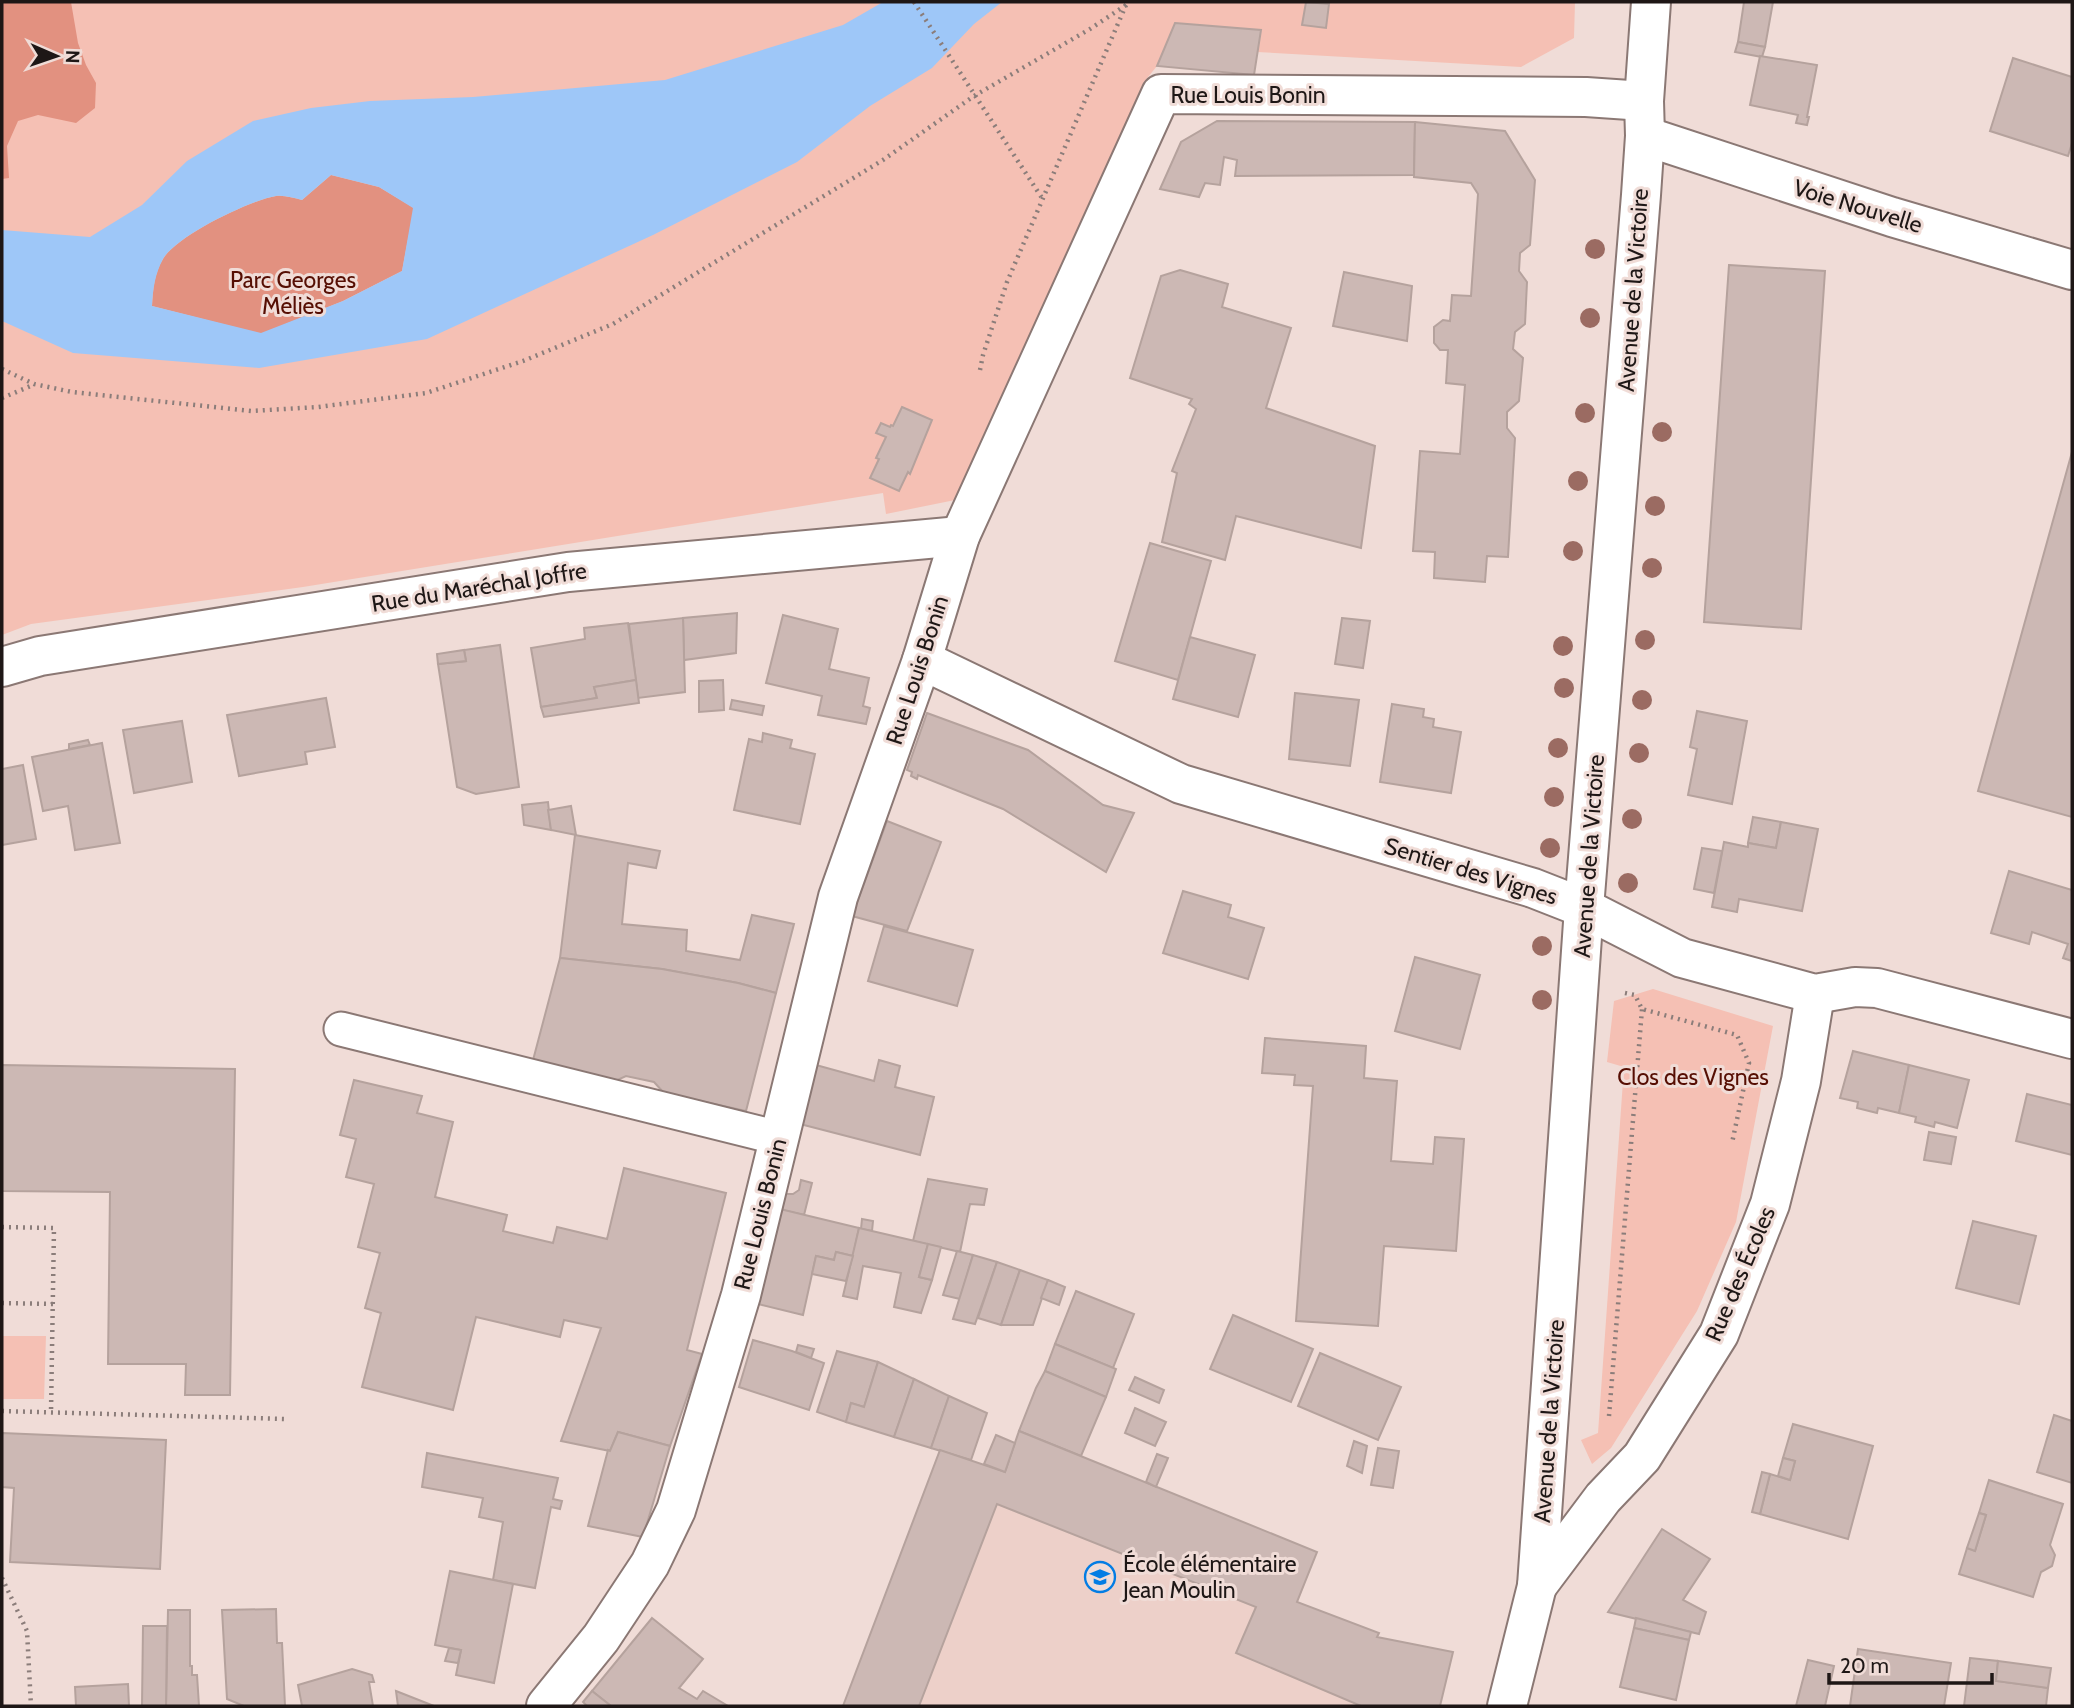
<svg xmlns="http://www.w3.org/2000/svg" width="2074" height="1708" viewBox="0 0 2074 1708" font-family="Cabin,sans-serif">
	<rect width="100%" height="100%" fill="#f0dcd7"/>
	<path fill="#edd0c9" d="M1019 1431 1317 1552 1298 1602 1379 1633 1377 1637 1453 1652 1440 1706H843L940 1450 1004 1471Z"/>
	<g fill="#f5c0b4">
		<path d="M2 2H1575L1574 38 1521 67 1257 52 1260 30 1175 23 1157 66 1144 82 955 500 886 514 883 493 303 587 31 624 2 635Z"/>
		<path d="M1653 989 1773 1026 1736 1222 1697 1311 1611 1448 1592 1464 1581 1440 1598 1433 1624 1067 1607 1062 1614 1001Z"/>
		<path d="M2 1336H46L44 1399H2Z"/>
	</g>
	<g fill="#e29180">
		<path d="M2 2H71L78 43 86 65 96 83 95 108 76 123 38 115 18 121 7 146 9 178 2 179Z"/>
		<path d="M331 175 379 187 414 208 402 271 343 301 261 334 152 306C153 288 154 274 163 259 176 236 250 200 276 196 284 195 294 198 302 200Z"/>
	</g>
	<path fill="#9ec7f8" fill-rule="evenodd" d="M883 2H1002L974 24 932 68 870 106 797 162 653 235 427 339 259 368 73 353 2 321V230L90 237 142 205 187 161 253 121 311 108 370 101 473 97 665 80 843 25ZM331 175 379 187 413 208 402 271 343 301 261 333 152 306C153 288 155 274 163 259 176 236 250 200 276 196 284 195 294 198 302 200Z"/>
	<g fill="#ccb8b4" stroke="#b5a29d" stroke-width="2">
		<path d="M1306 2 1329 4 1326 28 1302 25Z"/>
		<path d="M1744 2H1773L1765 47 1738 42Z"/>
		<path d="M1175 23 1261 30 1254 75 1157 66Z"/>
		<path d="M1738 42 1765 47 1762 57 1735 52Z"/>
		<path d="M1760 56 1817 65 1807 117H1809L1807 125 1796 123 1798 115 1750 105Z"/>
		<path d="M2013 58 2072 77V143L2068 156 1990 131Z"/>
		<path d="M1217 121 1415 122 1414 175 1235 176 1237 160 1224 157 1220 185 1205 183 1199 197 1160 189 1181 142Z"/>
		<path d="M1415 122 1505 131 1535 180 1530 245 1520 253 1519 271 1527 282 1525 324 1515 332 1513 349 1523 358 1519 401 1507 412V428L1515 438 1508 557 1487 556 1485 582 1434 578 1435 552 1413 551 1420 451 1460 454 1465 385 1446 383 1448 350H1440L1434 343V327L1443 320 1450 321 1452 295 1471 296 1478 194 1471 183 1414 177Z"/>
		<path d="M1729 265 1825 271 1801 629 1704 622Z"/>
		<path d="M1180 270 1228 284 1222 307 1291 328 1266 408 1375 446 1361 548 1236 516 1225 560 1162 542 1177 473 1172 471 1196 409 1189 404 1192 399 1130 378 1161 276Z"/>
		<path d="M1344 272 1412 286 1407 341 1333 326Z"/>
		<path d="M902 407 932 420 910 474 908 472 899 491 870 478 879 459 876 458 886 437 876 433 881 423 890 427 891 425 893 426Z"/>
		<path d="M2072 452V817L1978 791Z"/>
		<path d="M1150 543 1211 561 1178 680 1115 661Z"/>
		<path d="M737 613 736 653 684 660 683 618Z"/>
		<path d="M783 615 838 629 829 669 869 678 863 706 870 708 866 724 818 715 822 696 766 683Z"/>
		<path d="M683 618 685 692 638 698 629 624Z"/>
		<path d="M1342 618 1370 621 1363 668 1335 664Z"/>
		<path d="M628 623 636 680 594 687 597 698 541 707 531 648 585 639 584 628Z"/>
		<path d="M1190 637 1255 655 1238 717 1173 699Z"/>
		<path d="M500 645 519 787 476 794 457 787 438 664 466 661 464 650Z"/>
		<path d="M464 650 466 661 438 664 437 654Z"/>
		<path d="M636 680 639 703 544 717 541 707 597 698 594 687Z"/>
		<path d="M723 680 724 710 699 712V681Z"/>
		<path d="M1295 693 1359 700 1350 766 1289 759Z"/>
		<path d="M326 698 335 747 305 752 307 764 239 776 227 715Z"/>
		<path d="M732 700 764 706 762 715 730 709Z"/>
		<path d="M1392 704 1424 709 1423 717 1434 719 1433 727 1461 732 1451 793 1380 782Z"/>
		<path d="M1697 711 1747 721 1732 804 1688 795 1697 749 1690 747Z"/>
		<path d="M927 713 1028 750 1103 805 1134 813 1106 872 1003 809 918 775 917 779 911 776 912 772 907 770Z"/>
		<path d="M182 721 192 782 134 793 123 730Z"/>
		<path d="M763 733 792 740 790 748 815 754 800 824 734 810 749 739 762 742Z"/>
		<path d="M88 740 90 745 69 749V744Z"/>
		<path d="M102 743 120 843 75 850 68 806 43 811 32 757Z"/>
		<path d="M23 765 36 839 2 845V769Z"/>
		<path d="M548 802 551 830 524 825 522 805Z"/>
		<path d="M571 806 576 835 551 830 548 810Z"/>
		<path d="M1753 817 1781 822 1776 848 1748 843Z"/>
		<path d="M887 821 941 842 907 931 852 916Z"/>
		<path d="M1781 822 1818 829 1802 911 1739 899 1737 912 1712 907 1724 842 1748 847V843L1776 848Z"/>
		<path d="M575 835 660 851 656 868 628 863 622 924 687 930 686 951 740 960 752 915 794 924 776 993 738 983 662 969 560 958Z"/>
		<path d="M1702 848 1722 851 1714 893 1694 889Z"/>
		<path d="M2009 871 2072 890V961L2063 958 2068 944 2032 932 2029 944 1991 933Z"/>
		<path d="M1183 891 1231 905 1228 917 1264 928 1248 979 1163 953Z"/>
		<path d="M884 926 973 950 957 1006 868 981Z"/>
		<path d="M1415 957 1480 975 1460 1049 1395 1031Z"/>
		<path d="M560 958 662 969 738 983 776 993 746 1111 664 1093 654 1082 626 1076 613 1082 532 1064Z"/>
		<path d="M1265 1038 1366 1046 1364 1078 1397 1081 1391 1161 1433 1164 1435 1137 1464 1139 1456 1251 1384 1246 1378 1326 1296 1321 1313 1086 1294 1085 1295 1075 1262 1073Z"/>
		<path d="M1853 1051 1909 1065 1899 1113 1878 1108 1877 1113 1857 1108 1858 1102 1840 1098Z"/>
		<path d="M879 1060 900 1066 895 1087 934 1097 920 1155 800 1124 816 1065 874 1081Z"/>
		<path d="M2 1065 235 1069 230 1395H185L186 1364H108L110 1192 2 1191Z"/>
		<path d="M1909 1065 1969 1080 1957 1128 1935 1122 1934 1127 1915 1122 1916 1117 1899 1113Z"/>
		<path d="M354 1080 422 1096 417 1113 453 1122 435 1197 507 1215 503 1231 553 1243 557 1227 607 1239 624 1168 726 1193 687 1350 702 1354 670 1446 618 1432 610 1451 561 1441 601 1328 564 1320 560 1337 476 1317 453 1410 362 1387 381 1313 365 1308 380 1253 358 1247 374 1184 346 1177 356 1139 340 1135Z"/>
		<path d="M2027 1094 2072 1105V1155L2016 1141Z"/>
		<path d="M1929 1132 1956 1137 1951 1164 1924 1160Z"/>
		<path d="M928 1179 987 1189 984 1205 970 1204 960 1252 913 1241Z"/>
		<path d="M801 1180 812 1183 804 1215 782 1210 785 1194H793L799 1190Z"/>
		<path d="M780 1209 859 1228 853 1256 836 1252 834 1260 816 1256 803 1315 758 1304Z"/>
		<path d="M862 1219 873 1221 872 1231 861 1229Z"/>
		<path d="M1973 1221 2036 1236 2019 1304 1956 1288Z"/>
		<path d="M859 1228 928 1244 919 1277 932 1280 921 1313 894 1307 901 1273 863 1266 857 1299 843 1296Z"/>
		<path d="M928 1244 941 1247 932 1280 919 1277Z"/>
		<path d="M957 1251 973 1255 960 1299 943 1295Z"/>
		<path d="M836 1252 853 1256 846 1281 812 1274 816 1256 834 1260Z"/>
		<path d="M973 1255 997 1262 975 1324 953 1319Z"/>
		<path d="M997 1262 1020 1270 1001 1325 978 1318Z"/>
		<path d="M1020 1270 1048 1280 1033 1325H1001Z"/>
		<path d="M1048 1280 1065 1287 1059 1305 1041 1298Z"/>
		<path d="M1076 1291 1134 1314 1113 1368 1055 1344Z"/>
		<path d="M1233 1315 1313 1349 1291 1402 1210 1369Z"/>
		<path d="M753 1340 792 1351 824 1363 809 1410 739 1387Z"/>
		<path d="M1055 1344 1116 1369 1106 1397 1045 1371Z"/>
		<path d="M798 1345 814 1349 811 1358 796 1352Z"/>
		<path d="M837 1351 878 1362 864 1407 851 1403 846 1422 817 1412Z"/>
		<path d="M1320 1353 1401 1387 1378 1440 1298 1406Z"/>
		<path d="M878 1362 914 1379 894 1437 846 1422 851 1403 864 1407Z"/>
		<path d="M1045 1371 1106 1397 1081 1456 1019 1431 1036 1388Z"/>
		<path d="M1135 1377 1164 1390 1159 1403 1129 1390Z"/>
		<path d="M914 1379 949 1396 931 1448 894 1437Z"/>
		<path d="M949 1396 987 1413 971 1460 931 1448Z"/>
		<path d="M1135 1408 1166 1422 1155 1446 1125 1433Z"/>
		<path d="M2054 1415 2072 1421V1483L2037 1472Z"/>
		<path d="M1793 1424 1873 1446 1848 1539 1760 1514 1770 1474 1790 1480 1795 1461 1783 1458Z"/>
		<path d="M1019 1431 1317 1552 1297 1602 1379 1633 1377 1637 1453 1652 1440 1706H1361L1236 1653 1256 1607 997 1504 919 1706H843L940 1450 1005 1472Z"/>
		<path d="M618 1432 670 1446 643 1537 588 1526 608 1450 610 1451Z"/>
		<path d="M2 1433 166 1440 160 1569 10 1562 14 1488 2 1487Z"/>
		<path d="M996 1435 1015 1443 1005 1472 984 1464Z"/>
		<path d="M1354 1441 1367 1446 1362 1473 1347 1466Z"/>
		<path d="M1378 1448 1399 1451 1393 1488 1371 1485Z"/>
		<path d="M427 1453 558 1478 553 1499 562 1501 560 1509 551 1507 535 1588 493 1580 503 1522 479 1517 483 1498 422 1487Z"/>
		<path d="M1157 1454 1168 1458 1156 1487 1146 1482Z"/>
		<path d="M1783 1458 1795 1461 1790 1480 1778 1476Z"/>
		<path d="M1762 1472 1770 1474 1760 1514 1752 1512Z"/>
		<path d="M1989 1480 2063 1504 2050 1545 2055 1555 2052 1566 2041 1572 2033 1597 1959 1574 1967 1548 1975 1551 1986 1515 1979 1513Z"/>
		<path d="M1979 1513 1986 1515 1975 1551 1967 1548Z"/>
		<path d="M1662 1529 1710 1559 1683 1600 1706 1612 1699 1634 1608 1612Z"/>
		<path d="M450 1571 513 1584 494 1683 456 1675 461 1650 435 1645Z"/>
		<path d="M276 1609 277 1643H282L285 1706H244L227 1699 222 1610Z"/>
		<path d="M168 1610H190V1666H192V1675H197L199 1706H166Z"/>
		<path d="M652 1618 703 1659 679 1688 697 1699 703 1691 728 1706H611L592 1691Z"/>
		<path d="M1636 1618 1691 1632 1689 1640 1634 1628Z"/>
		<path d="M143 1626H167L166 1706H142Z"/>
		<path d="M1634 1628 1689 1640 1676 1700 1620 1687Z"/>
		<path d="M449 1648 461 1650 458 1663 445 1661Z"/>
		<path d="M1858 1649 1951 1663 1944 1706H1850Z"/>
		<path d="M1970 1658 1998 1661 1996 1681 2048 1688 2046 1706H1964Z"/>
		<path d="M1808 1660 1834 1666 1825 1706H1796Z"/>
		<path d="M1998 1661 2051 1668 2048 1688 1996 1681Z"/>
		<path d="M352 1669 372 1675 374 1682H369L373 1706H302L298 1685Z"/>
		<path d="M128 1684 129 1706H76L75 1687Z"/>
		<path d="M396 1691 434 1706H398Z"/>
		<path d="M592 1691 611 1706H587L583 1702Z"/>
	</g>
	<g fill="none" stroke-linecap="round" stroke-linejoin="round">
		<g stroke="#8b7874" stroke-width="37">
			<path id="service" d="M341 1029 779 1138"/>
		</g>
		<g stroke="#8b7874" stroke-width="42">
			<g id="minor">
				<path d="M1645 136 1892 217 2072 270"/>
				<path d="M922 660 1181 784 1533 888 1584 908 1682 958 1815 994 1855 987 1877 988 2072 1039"/>
				<path d="M2 667 40 656 568 572 960 536"/>
				<path d="M1537 1586 1603 1498 1642 1457 1719 1334 1770 1204 1801 1081 1815 994"/>
				<path d="M546 1706 601 1638 650 1564 676 1510 741 1295 838 897 922 660 960 536 1161 94 1586 97 1644 101"/>
			</g>
		</g>
		<g stroke="#8b7874" stroke-width="42">
			<path id="tertiary" d="M1507 1706 1537 1586 1584 908 1641 195 1645 136 1644 101 1651 2"/>
		</g>
		<g stroke="#8b7d7a" stroke-width="4.5" stroke-dasharray="2 5" stroke-linecap="butt">
			<path d="M914 2 1042 198"/>
			<path d="M2 369 34 384 72 392 251 411 318 407 426 393 523 361 613 324 883 160 974 96 1090 29 1126 5"/>
			<path d="M980 370 983 355 1007 282 1126 5 1129 2"/>
			<path d="M2 398 33 385"/>
			<path d="M1625 993 1635 995 1642 1009 1737 1035 1749 1063 1732 1143"/>
			<path d="M2 1227 54 1228 51 1412"/>
			<path d="M2 1303 53 1304"/>
			<path d="M2 1411 286 1419"/>
			<path d="M1609 1416 1642 1009"/>
			<path d="M2 1578 27 1631 31 1706"/>
		</g>
		<use href="#service" stroke="#fff" stroke-width="33"/>
		<use href="#minor" stroke="#fff" stroke-width="38"/>
		<use href="#tertiary" stroke="#fff" stroke-width="38"/>
	</g>
	<g fill="#9b6b62">
		<circle cx="1595" cy="249" r="10"/>
		<circle cx="1590" cy="318" r="10"/>
		<circle cx="1585" cy="413" r="10"/>
		<circle cx="1662" cy="432" r="10"/>
		<circle cx="1578" cy="481" r="10"/>
		<circle cx="1655" cy="506" r="10"/>
		<circle cx="1573" cy="551" r="10"/>
		<circle cx="1652" cy="568" r="10"/>
		<circle cx="1645" cy="640" r="10"/>
		<circle cx="1563" cy="646" r="10"/>
		<circle cx="1564" cy="688" r="10"/>
		<circle cx="1642" cy="700" r="10"/>
		<circle cx="1558" cy="748" r="10"/>
		<circle cx="1639" cy="753" r="10"/>
		<circle cx="1554" cy="797" r="10"/>
		<circle cx="1632" cy="819" r="10"/>
		<circle cx="1550" cy="848" r="10"/>
		<circle cx="1628" cy="883" r="10"/>
		<circle cx="1542" cy="946" r="10"/>
		<circle cx="1542" cy="1000" r="10"/>
	</g>
	<defs>
		<g id="school-ring" transform="scale(1.575)"><circle r="9.5" fill="#f0dcd7" stroke="#037de4" stroke-width="1.5"/><path d="M0-5L7-2L0 1L-7-2ZM-4 1L0 2.5L4 1V4Q0 6-4 4Z" fill="#037de4"/></g>
	</defs>
	<g fill-rule="evenodd">
		<use href="#school-ring" x="1100" y="1577"/>
	</g>
	<g text-anchor="middle" dominant-baseline="central" stroke-width="6" stroke-linejoin="round" paint-order="stroke">
		<g font-size="23" fill="#1e1716" stroke="#f0dcd7">
			<text x="1248" y="95">Rue Louis Bonin</text>
			<text transform="translate(1858 206) rotate(17)">Voie Nouvelle</text>
			<text transform="translate(1633 290) rotate(-86)">Avenue de la Victoire</text>
			<text transform="translate(479 587) rotate(-9)">Rue du Maréchal Joffre</text>
			<text transform="translate(917 670) rotate(-72)">Rue Louis Bonin</text>
			<text transform="translate(1589 856) rotate(-86)">Avenue de la Victoire</text>
			<text transform="translate(1471 871) rotate(17)">Sentier des Vignes</text>
			<text transform="translate(760 1214) rotate(-76)">Rue Louis Bonin</text>
			<text transform="translate(1740 1274) rotate(-67)">Rue des Écoles</text>
			<text transform="translate(1549 1421) rotate(-86)">Avenue de la Victoire</text>
		</g>
		<g font-size="23" fill="#560e03" stroke="#f0dcd7">
			<text x="293" y="280">Parc Georges<tspan x="293" dy="26">Méliès</tspan></text>
			<text x="1693" y="1077">Clos des Vignes</text>
		</g>
		<g font-size="23" fill="#1e1716" stroke="#f0dcd7" text-anchor="start">
			<text x="1123" y="1564">École élémentaire<tspan x="1123" dy="26">Jean Moulin</tspan></text>
		</g>
	</g>
	<rect width="2074" height="1708" fill="none" stroke="#1e1716" stroke-width="7"/>
	<g transform="translate(56 56) rotate(92)" stroke="#f0dcd7" stroke-width="5" paint-order="stroke">
	<path d="M0-5L12 26L0 18L-12 26Z" fill="#1e1716"/>
	<text y="-10" font-size="19" font-weight="bold" text-anchor="middle" fill="#1e1716">N</text>
	</g>
	<path d="M1829 1673v10h163v-10" fill="none" stroke="#1e1716" stroke-width="3.5"/>
	<text x="1840" y="1673" font-size="21" fill="#1e1716" stroke="#f0dcd7" stroke-width="5" paint-order="stroke">20 m</text>
</svg>
